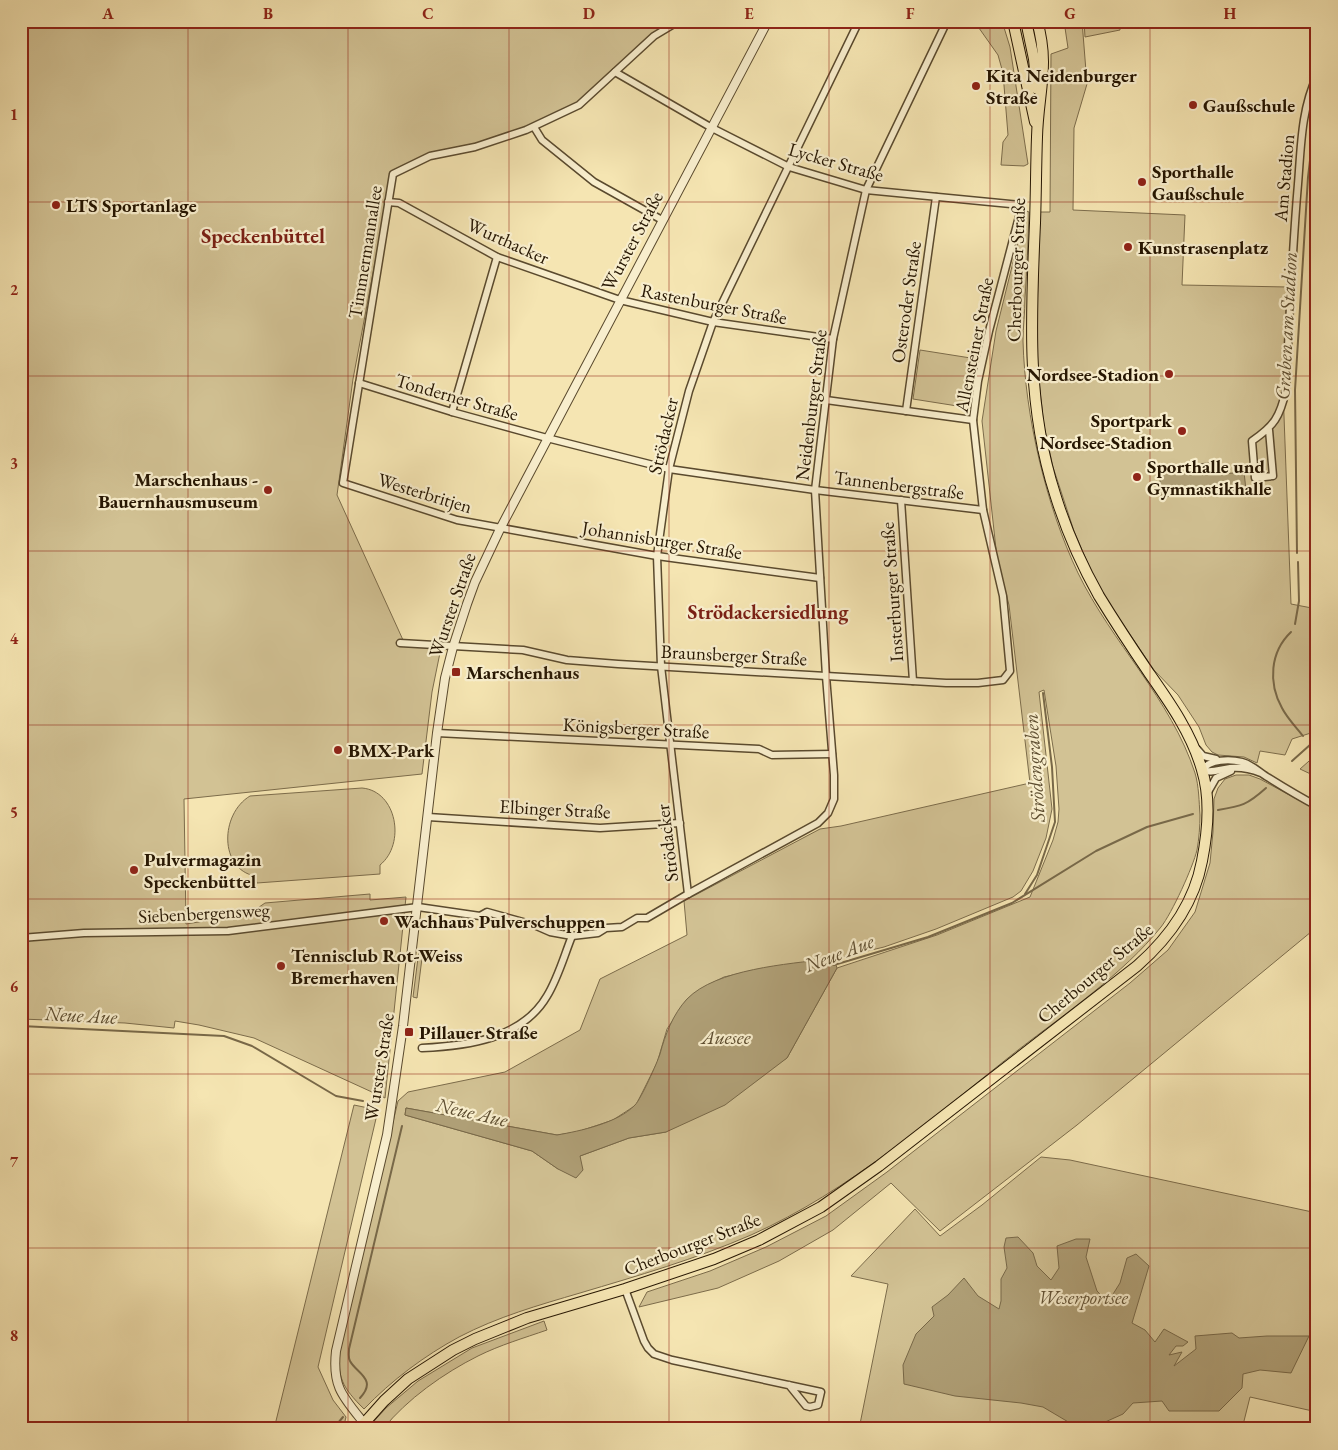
<svg xmlns="http://www.w3.org/2000/svg" width="1338" height="1450" viewBox="0 0 1338 1450" font-family="'EB Garamond',serif">
	<rect width="100%" height="100%" fill="#f5e5b2"/>
	<filter id="stains"><feTurbulence type="fractalNoise" baseFrequency=".004" numOctaves="4"/><feColorMatrix values="0 0 0 0 .2 0 0 0 0 .09 0 0 0 0 .02 0 0 0 .5 -.17"/></filter>
	<radialGradient id="worn" r=".72"><stop offset=".6" stop-color="#630" stop-opacity="0"/><stop offset="1" stop-color="#630" stop-opacity=".3"/></radialGradient>
	<g fill="#d2c294" stroke="#7c6c4b" fill-rule="evenodd">
		<path d="M21 21H677L653 36 579 104 526 129 475 146 430 155 392 173 353 379 337 495 403 640 442 643 432 692 422 774 184 799 186 924 249 914 265 903 370 894V900L406 897 385 1098 254 1038 199 1025 175 1021 174 1028 125 1023 21 1019Z"/>
		<path d="M974 21H1002L1010 47 1028 164 1024 166 1001 165 1003 142 1008 135 1003 73 998 55Z"/>
		<path d="M1064 21H1082L1087 84 1074 128 1073 210 1185 215 1182 285 1288 287 1283 389 1291 604 1317 609V731L1292 739 1285 755 1260 751 1257 763 1244 757 1218 755 1212 752 1206 745 1199 727 1178 695 1154 670 1106 599 1091 571 1074 531 1053 467 1044 426 1037 364V315L1040 212H1050L1051 54 1068 48Z"/>
		<path d="M1084 21H1120V30L1085 37Z"/>
		<path d="M1024 210 1029 212C1028 241 1027 270 1025 298 1025 312 1023 327 1023 341 1025 416 1046 506 1078 573 1112 643 1171 699 1195 773 1199 786 1199 802 1200 815 1200 826 1199 839 1197 850 1193 867 1172 913 1161 927 1123 974 1066 1013 1018 1050 933 1117 850 1191 751 1235 696 1259 637 1276 580 1293 539 1305 497 1317 459 1337 424 1356 392 1380 364 1409 342 1387 337 1378 340 1347L398 1101 408 1092 505 1072 580 1030 600 979 687 935 684 901 820 829 841 826 1030 783 1009 605 997 558 982 421 996 331 1019 238ZM1044 690 1056 766 1059 809 1058 822 1053 840 1030 897 937 935 837 968 787 1058 666 1132 629 1138 580 1156 558 1169 532 1151 405 1115 406 1108 557 1135 577 1132 613 1120 636 1105 657 1063 667 1029 687 999 708 985 724 977 751 971 834 959 884 947 936 929 1013 897 1021 891 1033 871 1046 838 1052 809 1039 692Z"/>
		<path d="M920 350 977 359 970 408 913 399Z"/>
		<path d="M1317 754V777L1300 769Z"/>
		<path d="M1236 775H1249L1260 779 1317 810V927L1077 1125 940 1231 891 1183 833 1230 779 1261 718 1288 639 1307 647 1292 710 1271 766 1247 826 1216 887 1172 1130 983 1168 950 1195 912 1210 863 1213 832 1214 799 1218 788 1225 779Z"/>
		<path d="M362 788C397 791 406 844 380 865V874L257 883 255 876C219 869 220 814 250 796Z"/>
		<path d="M419 950H423L417 998 413 997Z"/>
		<path d="M354 1105 378 1110 318 1367 333 1400 346 1417 343 1429H274Z"/>
		<path d="M1041 1157 1070 1160 1317 1213V1412L1250 1397 1242 1429H1170L1143 1424 1141 1429H1037L1018 1425 1017 1429H859L888 1284 851 1276 915 1209 940 1236 982 1205Z"/>
		<path d="M544 1321 547 1330C524 1338 500 1345 478 1356 444 1373 407 1399 383 1429H367L386 1408 418 1381 472 1348Z"/>
	</g>
	<g fill="#af9f76" stroke="#786848">
		<path d="M1221 462 1222 474 1244 472 1246 490 1227 491V487L1223 488V493L1161 497 1159 467Z"/>
		<path d="M828 959H834L837 968 787 1058 725 1105 666 1132 629 1138 580 1156 583 1170 576 1178 558 1169 532 1151 405 1115 406 1108 557 1135C580 1131 618 1123 635 1105 641 1099 657 1063 660 1054 665 1035 673 1014 687 999 716 969 788 964 828 959Z"/>
		<path d="M1018 1237 1033 1253 1037 1266 1051 1280 1059 1268 1057 1246 1076 1239H1090L1086 1257 1097 1291 1108 1302 1120 1283 1127 1258 1136 1254 1149 1266 1132 1323 1145 1330 1155 1342 1164 1329 1188 1342 1183 1346H1176L1169 1355 1182 1352 1174 1366 1196 1349 1195 1336 1232 1333 1239 1338 1267 1336H1309L1291 1373 1260 1370 1243 1374 1242 1388 1219 1411H1169L1162 1401 1133 1403 1123 1414 1094 1427 1070 1423 1043 1407 1021 1403 955 1396 904 1384 903 1365 916 1334 934 1316 932 1307 948 1295 964 1278 978 1296 999 1309 1001 1301V1279L1007 1268 1004 1247 1006 1238Z"/>
	</g>
	<g fill="none" stroke-linecap="round" stroke-linejoin="round">
		<g stroke="#786848" stroke-width="2">
			<path d="M1297 553 1295 390 1308 177 1317 101"/>
			<path d="M1295 624 1299 601 1298 562"/>
			<path d="M1291 632C1270 652 1268 683 1282 708 1287 718 1296 727 1303 736"/>
			<path d="M1292 761 1311 744 1317 741"/>
			<path d="M1218 810C1242 806 1247 805 1266 788"/>
			<path d="M1025 894 1037 875 1055 822 1052 767 1043 693"/>
			<path d="M834 965 928 937 1012 903 1096 851 1147 827 1193 814"/>
			<path d="M21 1026 224 1036 252 1046 336 1096 363 1101"/>
			<path d="M360 1398C378 1379 356 1373 350 1361 348 1358 349 1353 349 1349L402 1126"/>
			<path d="M333 1429 343 1417"/>
		</g>
		<g stroke="#5a4a2e" stroke-width="9">
			<g id="minor">
				<path d="M679 21 654 36 579 105 526 130 475 147 430 156 393 174 343 483 457 520 657 556 820 578"/>
				<path d="M534 127 542 140 594 182 662 220"/>
				<path d="M388 202 399 203 497 257 620 300 713 322 833 339"/>
				<path d="M359 383 452 412 547 438 669 469 815 490 983 510"/>
				<path d="M826 400 973 420"/>
				<path d="M906 411 936 197"/>
				<path d="M452 412 497 257"/>
				<path d="M1269 430 1273 476 1255 478 1252 441C1274 426 1280 417 1286 390 1289 322 1292 253 1298 184 1301 148 1301 109 1317 76"/>
				<path d="M901 500 913 681"/>
				<path d="M400 643 523 650 567 660 618 664 946 683H978L1003 680 1010 671 1003 596 983 510 973 420 978 381 989 331 1020 213V205L866 190 789 167 712 128 615 72"/>
				<path d="M437 733 759 749 772 755 832 754"/>
				<path d="M1197 749 1203 756 1216 759"/>
				<path d="M1261 773C1251 769 1241 767 1230 768 1220 769 1211 774 1202 770 1210 759 1230 759 1242 762 1253 765 1260 773 1269 778 1285 788 1300 797 1317 806"/>
				<path d="M1208 792 1216 778 1231 771"/>
				<path d="M428 817 600 828 680 823"/>
				<path d="M688 894 661 666 657 556 669 469 689 391 713 322 859 21"/>
				<path d="M21 938 84 933 228 931 418 907 480 916 487 912 534 925 550 932 572 936 598 933 606 928 622 927 637 918H647L688 894 818 823 828 813 834 799V775L826 676 815 490 833 339 866 190 947 21"/>
				<path d="M422 1048C467 1046 522 1039 547 996 558 978 564 956 572 936"/>
				<path d="M625 1289 644 1341 648 1348 654 1354 672 1360 821 1392 818 1405 810 1407 806 1406 789 1385"/>
			</g>
		</g>
		<g stroke="#5a4a2e" stroke-width="10">
			<path id="tertiary" d="M364 1423C343 1397 332 1387 336 1351L387 1135 403 1026 437 733 445 678 453 647 467 604 475 582 500 529 768 21"/>
		</g>
		<g stroke="#261602" stroke-width="12">
			<g id="primary">
				<path d="M1013 21 1035 122"/>
				<path d="M1026 21 1034 59 1037 89"/>
				<path d="M359 1429 384 1401 408 1379 453 1350 475 1339 527 1318 625 1289 714 1259 759 1240 821 1207 879 1166 1137 966C1170 937 1194 904 1202 861 1208 831 1211 799 1202 770 1192 734 1170 703 1149 673 1132 648 1115 622 1099 596 1081 564 1066 530 1055 494 1026 405 1031 315 1035 223 1036 194 1036 165 1037 137 1038 94 1050 65 1037 21"/>
			</g>
		</g>
		<use href="#minor" stroke="#f8eecd" stroke-width="6"/>
		<use href="#tertiary" stroke="#f8eecd" stroke-width="8"/>
		<use href="#primary" stroke="#f5e5b2" stroke-width="10"/>
	</g>
	<path fill="none" stroke="#8f2418" stroke-width="1" stroke-opacity="0.55" d="M188 21V1429M348 21V1429M509 21V1429M669 21V1429M829 21V1429M990 21V1429M1150 21V1429M21 202H1317M21 376H1317M21 551H1317M21 725H1317M21 899H1317M21 1074H1317M21 1248H1317"/>
	<g fill="#8f2418" stroke="#f8eecd" stroke-width="2">
		<circle cx="976" cy="86" r="5"/>
		<circle cx="1193" cy="105" r="5"/>
		<circle cx="1142" cy="182" r="5"/>
		<circle cx="56" cy="205" r="5"/>
		<circle cx="1128" cy="247" r="5"/>
		<circle cx="1169" cy="374" r="5"/>
		<circle cx="1182" cy="431" r="5"/>
		<circle cx="1137" cy="477" r="5"/>
		<circle cx="268" cy="490" r="5"/>
		<rect x="451" y="667" width="10" height="10" rx="2.5"/>
		<circle cx="338" cy="750" r="5"/>
		<circle cx="134" cy="870" r="5"/>
		<circle cx="384" cy="921" r="5"/>
		<circle cx="281" cy="966" r="5"/>
		<rect x="404" y="1027" width="10" height="10" rx="2.5"/>
	</g>
	<g text-anchor="middle" dominant-baseline="central" stroke-width="4.5" stroke-linejoin="round" paint-order="stroke">
		<g font-size="19" font-weight="bold" fill="#261602" stroke="#f8eecd" text-anchor="start">
			<text x="986" y="75">Kita Neidenburger<tspan x="986" dy="22">Straße</tspan></text>
			<text x="1203" y="105">Gaußschule</text>
			<text x="1152" y="171">Sporthalle<tspan x="1152" dy="22">Gaußschule</tspan></text>
			<text x="66" y="205">LTS Sportanlage</text>
			<text x="1138" y="247">Kunstrasenplatz</text>
			<text x="1159" y="374" text-anchor="end">Nordsee-Stadion</text>
			<text x="1172" y="420" text-anchor="end">Sportpark<tspan x="1172" dy="22">Nordsee-Stadion</tspan></text>
			<text x="1147" y="466">Sporthalle und<tspan x="1147" dy="22">Gymnastikhalle</tspan></text>
			<text x="258" y="479" text-anchor="end">Marschenhaus -<tspan x="258" dy="22">Bauernhausmuseum</tspan></text>
			<text x="466" y="672">Marschenhaus</text>
			<text x="348" y="750">BMX-Park</text>
			<text x="144" y="859">Pulvermagazin<tspan x="144" dy="22">Speckenbüttel</tspan></text>
			<text x="394" y="921">Wachhaus Pulverschuppen</text>
			<text x="291" y="955">Tennisclub Rot-Weiss<tspan x="291" dy="22">Bremerhaven</tspan></text>
			<text x="419" y="1032">Pillauer Straße</text>
		</g>
		<g font-size="19" fill="#261602" stroke="#f8eecd">
			<text transform="translate(836 162) rotate(16)">Lycker Straße</text>
			<text transform="translate(1284 178) rotate(-85)">Am Stadion</text>
			<text transform="translate(508 241) rotate(24)">Wurthacker</text>
			<text transform="translate(632 241) rotate(-62)">Wurster Straße</text>
			<text transform="translate(365 252) rotate(-81)">Timmermannallee</text>
			<text transform="translate(1016 270) rotate(-88)">Cherbourger Straße</text>
			<text transform="translate(906 302) rotate(-82)">Osteroder Straße</text>
			<text transform="translate(714 304) rotate(11)">Rastenburger Straße</text>
			<text transform="translate(974 345) rotate(-79)">Allensteiner Straße</text>
			<text transform="translate(457 397) rotate(16)">Tonderner Straße</text>
			<text transform="translate(811 405) rotate(-83)">Neidenburger Straße</text>
			<text transform="translate(663 436) rotate(-77)">Strödacker</text>
			<text transform="translate(899 485) rotate(7)">Tannenbergstraße</text>
			<text transform="translate(425 493) rotate(17)">Westerbritjen</text>
			<text transform="translate(662 540) rotate(9)">Johannisburger Straße</text>
			<text transform="translate(892 592) rotate(-94)">Insterburger Straße</text>
			<text transform="translate(452 605) rotate(-71)">Wurster Straße</text>
			<text transform="translate(734 655) rotate(3)">Braunsberger Straße</text>
			<text transform="translate(636 728) rotate(3)">Königsberger Straße</text>
			<text transform="translate(555 809) rotate(3)">Elbinger Straße</text>
			<text transform="translate(667 843) rotate(-97)">Strödacker</text>
			<text transform="translate(204 913) rotate(-3)">Siebenbergensweg</text>
			<text transform="translate(1095 973) rotate(-40)">Cherbourger Straße</text>
			<text transform="translate(379 1067) rotate(-81)">Wurster Straße</text>
			<text transform="translate(692 1244) rotate(-21)">Cherbourger Straße</text>
		</g>
		<g font-size="19" font-style="italic" fill="#625235" stroke="#f8eecd">
			<text x="1083" y="1297">Weserportsee</text>
		</g>
		<g font-size="20" font-style="italic" fill="#5d4d30" stroke="#f8eecd">
			<text transform="translate(1286 326) rotate(-87)">Graben am Stadion</text>
			<text transform="translate(1034 768) rotate(-94)">Strödengraben</text>
			<text transform="translate(839 953) rotate(-21)">Neue Aue</text>
			<text transform="translate(81 1015) rotate(3)">Neue Aue</text>
			<text x="726" y="1037">Auesee</text>
			<text transform="translate(472 1112) rotate(13)">Neue Aue</text>
		</g>
		<g font-size="20" font-weight="bold" fill="#7a1f14" stroke="#f8eecd">
			<text x="768" y="612">Strödackersiedlung</text>
		</g>
		<g font-size="21" font-weight="bold" fill="#7a1f14" stroke="#f8eecd">
			<text x="263" y="235">Speckenbüttel</text>
		</g>
	</g>
	<rect width="1338" height="1450" fill="none" stroke="#f5e5b2" stroke-width="55"/>
	<rect x="28" y="28" width="1282" height="1394" fill="none" stroke="#8f2418" stroke-width="2"/>
	<g font-size="16" text-anchor="middle" font-weight="bold" fill="#8f2418">
		<text x="108" y="19">A</text>
		<text x="268" y="19">B</text>
		<text x="428" y="19">C</text>
		<text x="589" y="19">D</text>
		<text x="749" y="19">E</text>
		<text x="910" y="19">F</text>
		<text x="1070" y="19">G</text>
		<text x="1230" y="19">H</text>
		<text x="14" y="120">1</text>
		<text x="14" y="295">2</text>
		<text x="14" y="469">3</text>
		<text x="14" y="644">4</text>
		<text x="14" y="818">5</text>
		<text x="14" y="992">6</text>
		<text x="14" y="1167">7</text>
		<text x="14" y="1341">8</text>
	</g>
	<rect width="100%" height="100%" filter="url(#stains)"/>
	<rect width="100%" height="100%" fill="url(#worn)"/>
</svg>
